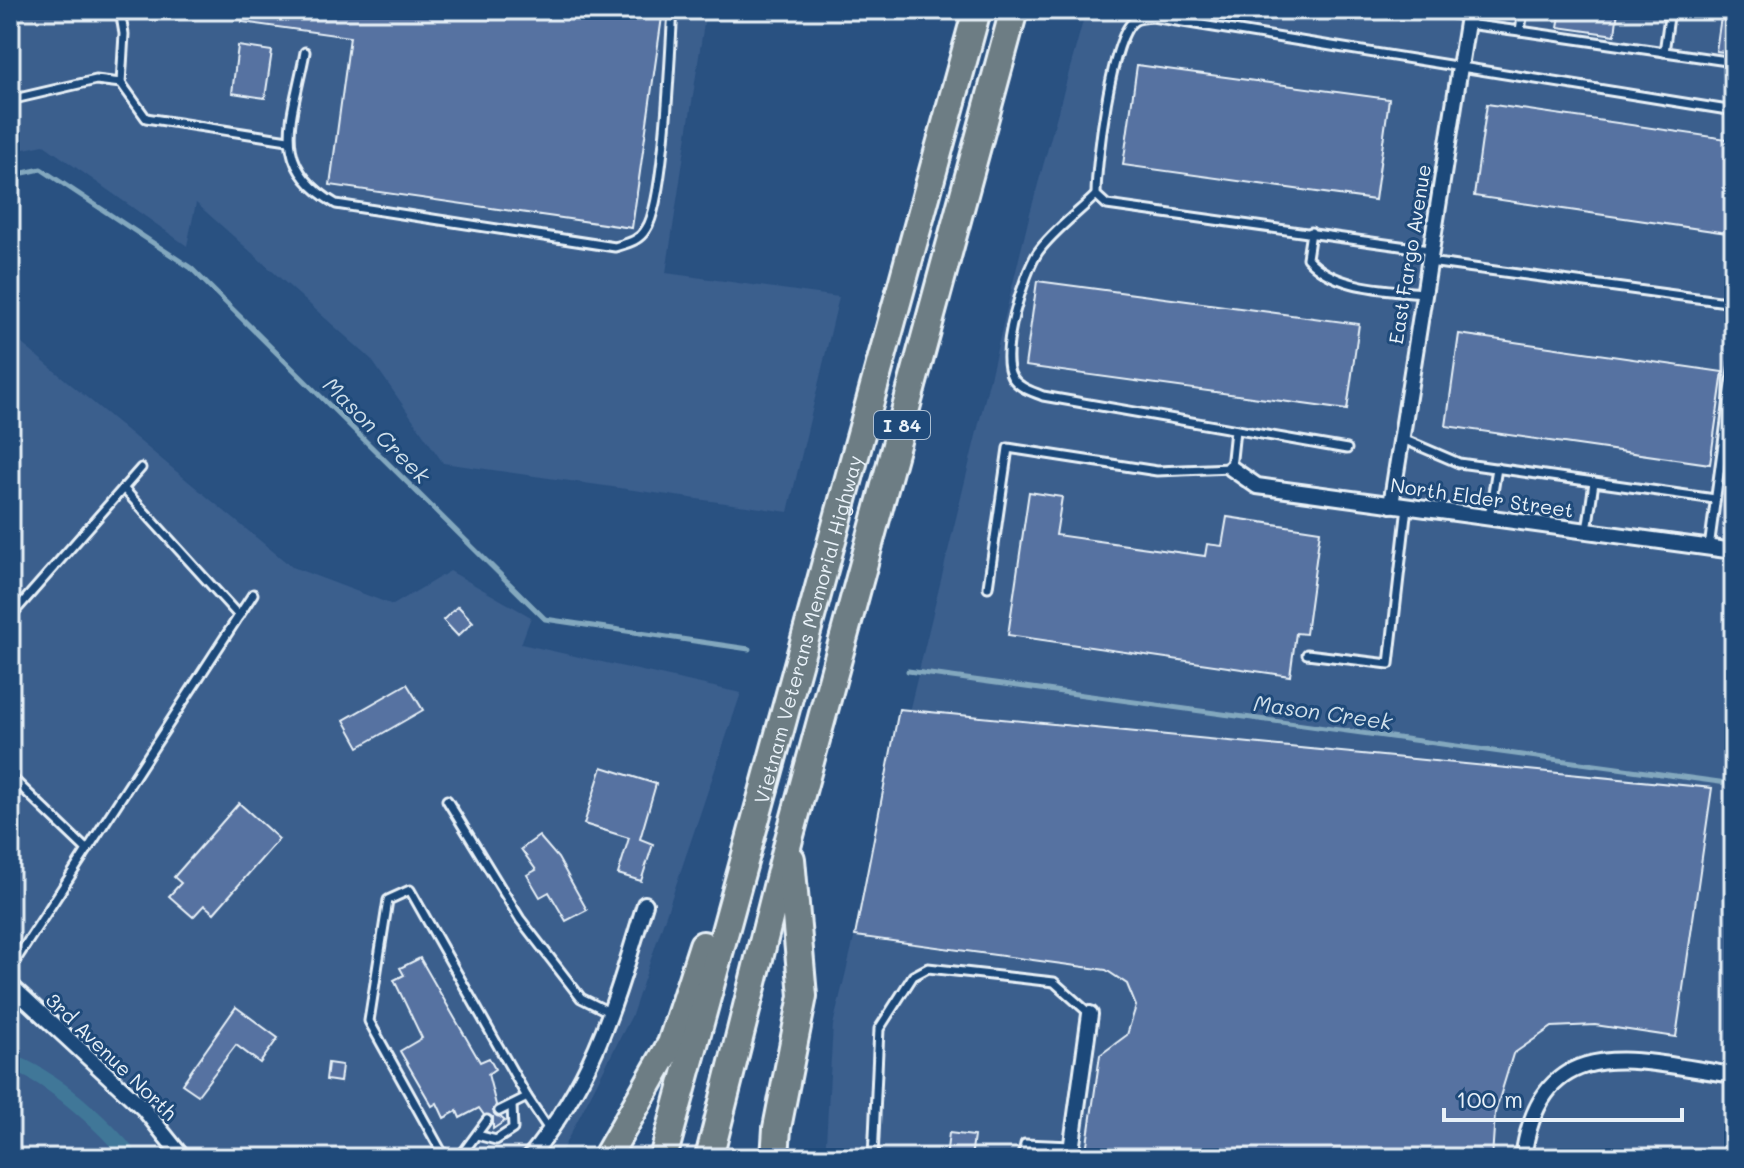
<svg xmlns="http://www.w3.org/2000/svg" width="1744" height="1168" viewBox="0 0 1744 1168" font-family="Mali,sans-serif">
	<rect width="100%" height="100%" fill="#295181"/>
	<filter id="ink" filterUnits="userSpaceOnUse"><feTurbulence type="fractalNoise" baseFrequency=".0125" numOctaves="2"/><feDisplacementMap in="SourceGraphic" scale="16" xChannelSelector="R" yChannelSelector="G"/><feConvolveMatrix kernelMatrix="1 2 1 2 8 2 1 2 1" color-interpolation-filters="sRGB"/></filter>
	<g filter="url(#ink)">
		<g fill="#3a5e8d">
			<path d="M10 10H706L666 273 839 297 788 512 443 463 371 359 196 203 187 246 44 145 10 152Z"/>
			<path d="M1086 10H1734V1158H825L833 1025 1030 213Z"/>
			<path d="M10 334 292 567 393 605 450 571 531 617 521 644 741 693 632 1015 558 1158H10Z"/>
		</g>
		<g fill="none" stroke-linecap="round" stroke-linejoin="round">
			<g stroke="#83a8be" stroke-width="5">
				<path d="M10 176 41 169 191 268 545 619 749 649"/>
				<path d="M908 671 1734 784"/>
			</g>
			<path stroke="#3f7798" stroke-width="16" d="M10 1062C50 1075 105 1125 131 1158"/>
		</g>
		<g fill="#5672a1" stroke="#e8f1f8" stroke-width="2">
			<path d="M244 10H663L632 228 330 185 350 37 242 22Z"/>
			<path d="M1561 10H1618L1615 35 1558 27Z"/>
			<path d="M1722 10H1734V53L1716 51Z"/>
			<path d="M238 46 272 51 265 98 232 93Z"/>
			<path d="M1137 65 1389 99 1375 200 1123 165Z"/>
			<path d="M1487 104 1734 140V234L1474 196Z"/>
			<path d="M1037 281 1359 324 1347 410 1025 366Z"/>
			<path d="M1459 334 1723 372 1710 464 1446 426Z"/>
			<path d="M1029 492 1062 497 1056 535 1205 556 1207 544 1222 546 1227 517 1320 531 1306 634 1296 633 1290 676 1008 635Z"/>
			<path d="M458 606 473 622 458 636 443 620Z"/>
			<path d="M407 684 423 710 359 747 344 720Z"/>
			<path d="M899 709 1712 788 1676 1037 1595 1025 1552 1027 1513 1054 1495 1113 1492 1158H1085L1100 1055 1127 1035 1136 1006 1127 984 1106 970 855 936Z"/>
			<path d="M602 767 656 784 640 839 653 844 641 881 618 874 629 838 584 824Z"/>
			<path d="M239 803 279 839 214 913 204 905 193 917 169 896 181 883 174 877Z"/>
			<path d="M539 836 558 858 587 910 566 921 549 892 540 897 527 875 536 870 521 849Z"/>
			<path d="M420 958 480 1062 489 1058 495 1069 488 1074 496 1105 493 1111 505 1121 493 1129V1117L484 1115 479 1108 460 1118 457 1111 444 1118 437 1103 432 1106 400 1051 422 1038 394 980 404 975 400 968Z"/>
			<path d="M236 1007 278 1038 260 1063 236 1045 198 1095 182 1084Z"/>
			<path d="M328 1063 342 1065 340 1082 326 1080Z"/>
			<path d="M949 1133 974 1136 971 1158H946Z"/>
		</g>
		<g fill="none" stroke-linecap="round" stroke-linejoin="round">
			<g stroke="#e8f1f8" stroke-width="13">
				<g id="service">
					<path d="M120 10 124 34 121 83"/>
					<path d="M1435 10 1467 17"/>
					<path d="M1467 24 1520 31 1523 10"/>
					<path d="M1520 31 1734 62"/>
					<path d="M305 52C293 118 267 164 336 204L615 247C628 243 639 241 646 229 665 202 670 50 673 10"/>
					<path d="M1664 52 1670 10"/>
					<path d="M10 100 96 80 121 83 146 118 288 140"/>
					<path d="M1096 195C1078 213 1053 231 1038 252 1024 273 998 354 1012 377 1019 388 1031 391 1043 396L1347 449"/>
					<path d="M1311 232 1307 258C1334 289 1384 289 1422 293"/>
					<path d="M1429 250 1107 205 1096 195C1096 166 1111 36 1134 21 1138 18 1146 18 1152 17L1734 111"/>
					<path d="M1429 262 1734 303"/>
					<path d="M1403 439 1459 463 1715 499"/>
					<path d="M123 488 239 616"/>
					<path d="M1489 517 1497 468"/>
					<path d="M1587 531 1594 482"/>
					<path d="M1709 548 1734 362"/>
					<path d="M988 587 1008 448 1157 471 1231 468 1235 430"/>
					<path d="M10 617 141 468"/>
					<path d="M1307 654 1389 664 1407 507"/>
					<path d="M10 776 87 850"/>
					<path d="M447 800 520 919 581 998 609 1012"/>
					<path d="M10 969 253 594"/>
					<path d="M499 1111 527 1097"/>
					<path d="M477 1135 496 1140 513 1129 512 1105"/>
					<path d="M445 1158 369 1021 388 900 410 890 527 1097 550 1131"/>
					<path d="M459 1158 487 1120"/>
					<path d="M873 1158 879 1029 913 976 928 968 1054 982 1090 1014"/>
					<path d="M1022 1158 1025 1144 1071 1146"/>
				</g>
			</g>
			<g stroke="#e8f1f8" stroke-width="20">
				<g id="minor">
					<path d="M1231 468 1257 486 1734 551"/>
					<path d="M1391 505 1469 10"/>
					<path d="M10 985 143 1108 183 1158"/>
					<path d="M529 1158C597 1074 614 1005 645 904"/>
					<path d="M1070 1158 1090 1014"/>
					<path d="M1523 1158C1541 1026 1639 1062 1734 1075"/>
				</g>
			</g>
			<g stroke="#e8f1f8" stroke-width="32">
				<g id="motorway">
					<path d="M606 1158 671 1044 703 945"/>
					<path id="s1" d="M663 1158 977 10"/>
					<path d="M709 1158 789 839 1014 10"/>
					<path d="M775 1158 777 1128 803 996 791 859"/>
				</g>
			</g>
			<use href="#service" stroke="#1f4a7a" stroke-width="7"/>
			<use href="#minor" stroke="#1f4a7a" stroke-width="14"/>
			<use href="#motorway" stroke="#6d7d84" stroke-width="26"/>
		</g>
	</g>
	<g text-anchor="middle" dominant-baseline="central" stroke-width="6" stroke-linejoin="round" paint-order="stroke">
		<rect fill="#1f4a7a" stroke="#acbfd2" stroke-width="2" x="874" y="411" width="56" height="28" rx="6"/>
		<g font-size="18" font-weight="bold" fill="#e8f1f8">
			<text x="902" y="425">I 84</text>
		</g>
		<g font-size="20" fill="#e8f1f8" stroke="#1f4a7a">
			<text transform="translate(1409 254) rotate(-81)">East Fargo Avenue</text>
			<text transform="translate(1482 497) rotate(8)">North Elder Street</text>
			<text stroke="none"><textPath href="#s1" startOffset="548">Vietnam Veterans Memorial Highway</textPath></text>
			<text transform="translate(112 1056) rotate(44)">3rd Avenue North</text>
		</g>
		<g font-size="22" font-style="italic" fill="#cfdfea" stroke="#1f4a7a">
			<text transform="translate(377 430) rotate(45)">Mason Creek</text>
			<text transform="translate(1323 712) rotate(8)">Mason Creek</text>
		</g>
	</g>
	<rect width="1744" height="1168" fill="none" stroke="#1f4a7a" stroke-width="40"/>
	<rect x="20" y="20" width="1704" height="1128" fill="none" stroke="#e8f1f8" stroke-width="3" filter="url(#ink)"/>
	<path d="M1444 1108v12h238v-12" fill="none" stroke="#e8f1f8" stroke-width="4"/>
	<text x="1456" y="1108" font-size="24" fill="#e8f1f8" stroke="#1f4a7a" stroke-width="6" paint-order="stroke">100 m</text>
</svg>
